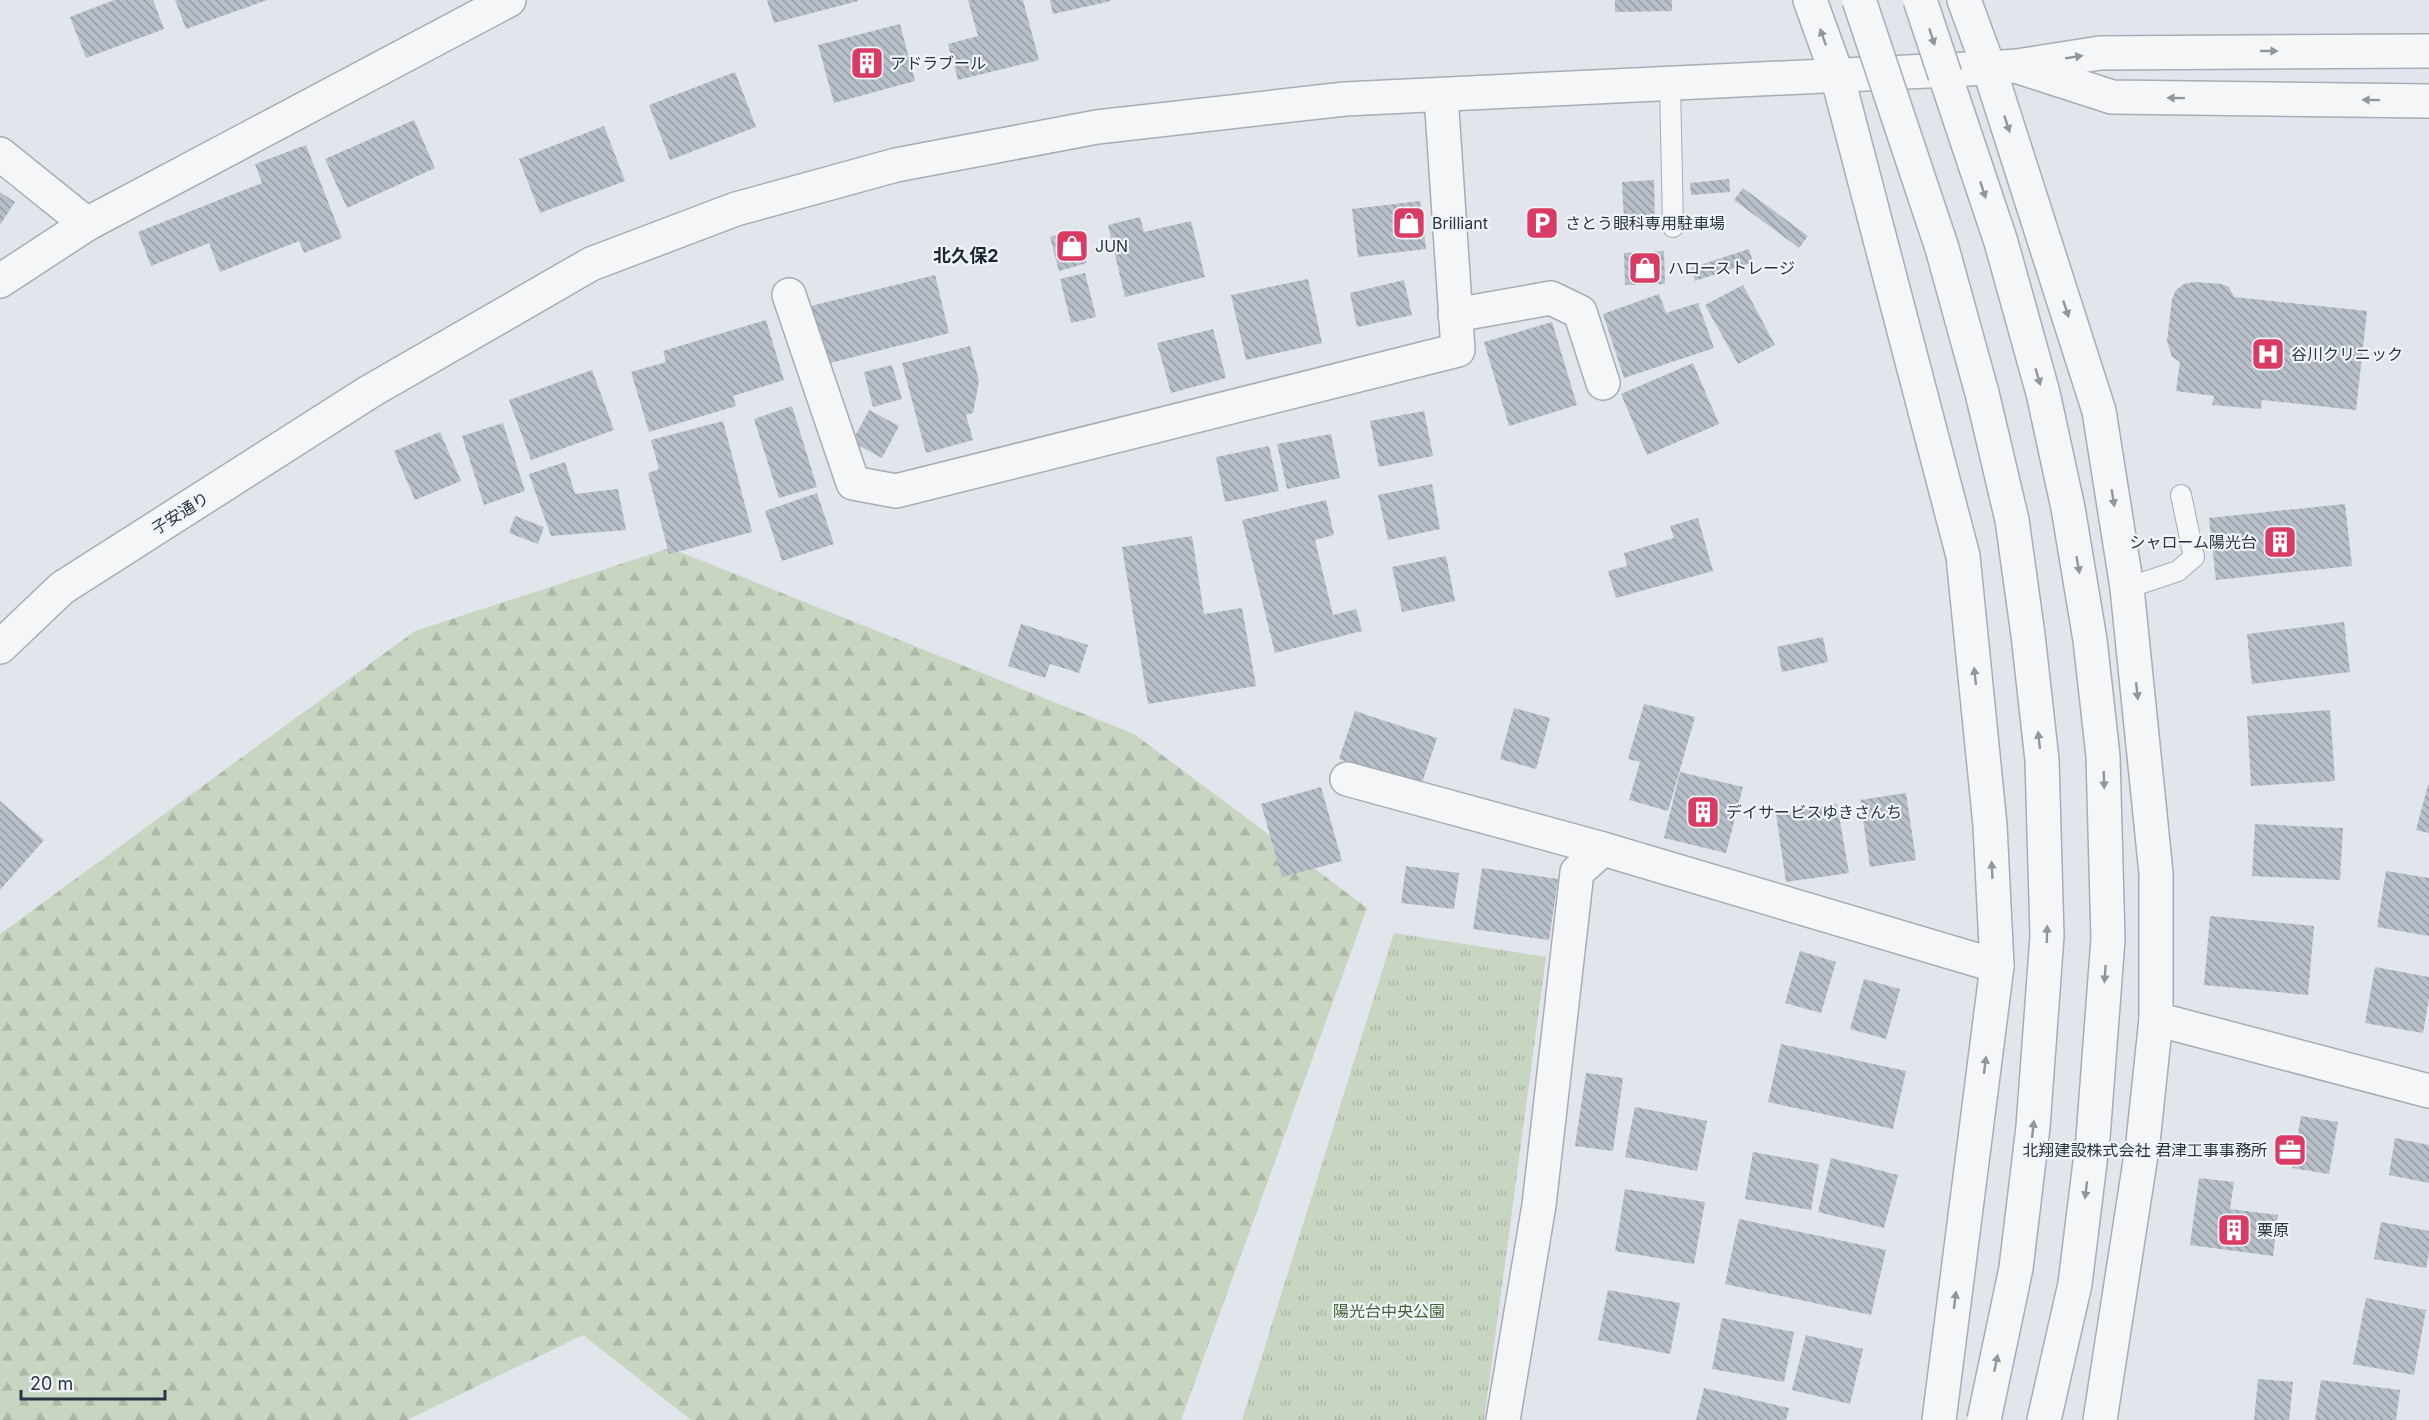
<svg xmlns="http://www.w3.org/2000/svg" width="2429" height="1420" viewBox="0 0 2429 1420" font-family="Inter,'Noto Sans JP',sans-serif">
	<defs>
		<pattern id="grass-tufts" width="24" height="20" patternUnits="userSpaceOnUse" patternTransform="scale(1.5)"><rect width="24" height="20" fill="#c8d5c1"/><path d="M3 7l-1-3M5 7V3M7 7l1-3M15 17l-1-3M17 17v-4M19 17l1-3" fill="none" stroke="#acb7a7"/></pattern>
		<pattern id="forest-firs" width="22" height="20" patternUnits="userSpaceOnUse" patternTransform="scale(1.5)"><rect width="22" height="20" fill="#c8d5c1"/><path d="M5 1l3.5 6h-7zM16 11l3.5 6h-7z" fill="#acb7a7"/></pattern>
		<pattern id="building-back-hatch" width="6" height="6" patternUnits="userSpaceOnUse" patternTransform="scale(1.5)"><rect width="6" height="6" fill="#b7bfc9"/><path d="M-1 5l2 2M0 0l6 6M5-1l2 2" fill="none" stroke="#959ca5"/></pattern>
	</defs>
	<rect width="100%" height="100%" fill="#e0e6eb"/>
	<path fill="url(#grass-tufts)" d="M1394 933 1546 957 1484 1420H1242Z"/>
	<path fill="url(#forest-firs)" d="M670 548 1134 734 1367 908 1181 1420H691L583 1335 407 1420H0V934L415 631Z"/>
	<g fill="url(#building-back-hatch)">
		<path d="M114 0H153L164 29 86 58 70 17Z"/>
		<path d="M175 0H267L186 29Z"/>
		<path d="M767 0H858V1L774 23Z"/>
		<path d="M968 0H1023L1039 60 958 80 948 44 978 36Z"/>
		<path d="M1050 0H1111V1L1053 14Z"/>
		<path d="M1615 0H1672V11L1615 12Z"/>
		<path d="M900 24 915 81 834 103 818 45Z"/>
		<path d="M735 72 756 127 670 160 649 105Z"/>
		<path d="M414 120 435 168 347 208 325 159Z"/>
		<path d="M604 126 625 181 540 213 519 159Z"/>
		<path d="M306 145 342 238 304 253 299 241 220 272 209 243 151 266 138 232 262 183 255 164Z"/>
		<path d="M1729 179 1730 192 1691 195 1690 183Z"/>
		<path d="M1654 180 1655 219 1624 220 1622 182Z"/>
		<path d="M1743 188 1808 236 1799 248 1734 200Z"/>
		<path d="M0 192 15 202 0 225Z"/>
		<path d="M1420 201 1426 249 1358 257 1352 209Z"/>
		<path d="M1140 217 1144 232 1191 221 1205 277 1125 297 1108 225Z"/>
		<path d="M1078 229 1087 263 1059 271 1050 237Z"/>
		<path d="M1749 249 1753 262 1695 281 1691 268Z"/>
		<path d="M1664 251 1665 284 1625 285 1624 253Z"/>
		<path d="M1085 273 1096 317 1071 323 1060 279Z"/>
		<path d="M935 275 949 333 826 364 811 306Z"/>
		<path d="M1308 279 1322 343 1246 360 1231 295Z"/>
		<path d="M1404 280 1412 315 1357 327 1350 293Z"/>
		<path d="M2194 282 2222 284 2229 287 2234 297 2367 311 2356 410 2262 400 2261 409 2212 405 2214 396 2176 391 2180 362 2172 357 2167 341 2172 299 2176 290 2184 284Z"/>
		<path d="M1743 285 1775 345 1738 364 1705 305Z"/>
		<path d="M1659 294 1666 313 1698 303 1714 348 1624 378 1603 314Z"/>
		<path d="M766 320 784 380 733 396 736 406 649 432 631 372 666 362 663 351Z"/>
		<path d="M1552 322 1577 405 1509 426 1484 342Z"/>
		<path d="M1213 329 1226 378 1171 393 1157 343Z"/>
		<path d="M970 346 979 381 973 413 966 415 973 440 926 453 902 363Z"/>
		<path d="M1693 363 1719 424 1647 455 1621 394Z"/>
		<path d="M892 365 902 399 873 407 864 372Z"/>
		<path d="M592 370 614 430 531 460 509 400Z"/>
		<path d="M792 406 817 487 779 498 754 419Z"/>
		<path d="M869 410 899 426 882 458 852 442Z"/>
		<path d="M1424 411 1433 456 1379 467 1370 421Z"/>
		<path d="M723 421 752 532 669 554 648 473 659 469 651 440Z"/>
		<path d="M503 423 525 491 484 505 462 436Z"/>
		<path d="M440 432 461 481 415 500 394 451Z"/>
		<path d="M1331 434 1340 478 1287 489 1277 444Z"/>
		<path d="M1269 446 1279 491 1225 502 1216 457Z"/>
		<path d="M565 462 575 494 618 489 626 530 551 536 529 474Z"/>
		<path d="M1432 484 1440 529 1388 540 1378 495Z"/>
		<path d="M817 493 834 544 782 561 765 511Z"/>
		<path d="M1326 500 1334 535 1315 540 1333 615 1356 609 1362 631 1275 653 1242 520Z"/>
		<path d="M2345 504 2352 566 2216 580 2209 518Z"/>
		<path d="M515 516 544 527 538 544 509 533Z"/>
		<path d="M1698 518 1713 571 1616 598 1608 571 1627 566 1624 553 1674 538 1670 526Z"/>
		<path d="M1192 536 1204 614 1242 608 1256 686 1148 704 1122 547Z"/>
		<path d="M1446 556 1455 601 1402 612 1392 567Z"/>
		<path d="M2344 622 2350 672 2252 684 2247 634Z"/>
		<path d="M1021 624 1088 645 1079 673 1050 664 1045 678 1008 666Z"/>
		<path d="M1823 637 1828 662 1782 672 1777 647Z"/>
		<path d="M1644 704 1695 717 1668 811 1629 800 1640 762 1628 759Z"/>
		<path d="M1514 708 1550 718 1536 769 1500 759Z"/>
		<path d="M2330 710 2335 781 2251 786 2247 716Z"/>
		<path d="M1355 711 1437 738 1421 786 1339 759Z"/>
		<path d="M1680 772 1743 787 1726 853 1664 838Z"/>
		<path d="M2428 785H2429V833L2416 830Z"/>
		<path d="M1321 787 1342 861 1282 877 1261 804Z"/>
		<path d="M1906 793 1916 860 1870 867 1860 800Z"/>
		<path d="M0 801 44 840 0 890Z"/>
		<path d="M1837 804 1849 873 1786 882 1776 814Z"/>
		<path d="M2255 824 2343 828 2340 880 2252 876Z"/>
		<path d="M1406 866 1459 873 1454 909 1401 903Z"/>
		<path d="M1482 868 1558 879 1549 940 1473 929Z"/>
		<path d="M2386 871 2429 878V936L2377 927Z"/>
		<path d="M2210 916 2314 926 2308 995 2204 985Z"/>
		<path d="M1800 951 1836 962 1821 1013 1785 1003Z"/>
		<path d="M2375 967 2429 977V998L2423 1033 2365 1023Z"/>
		<path d="M1864 979 1900 989 1886 1039 1850 1029Z"/>
		<path d="M1781 1044 1906 1071 1893 1129 1768 1102Z"/>
		<path d="M1586 1073 1623 1078 1613 1151 1575 1146Z"/>
		<path d="M1635 1107 1707 1121 1697 1171 1625 1157Z"/>
		<path d="M2301 1116 2338 1122 2329 1174 2292 1168Z"/>
		<path d="M2395 1138 2429 1145V1183L2389 1175Z"/>
		<path d="M1753 1152 1819 1164 1811 1210 1745 1199Z"/>
		<path d="M1831 1158 1898 1175 1884 1228 1818 1212Z"/>
		<path d="M2199 1178 2234 1182 2230 1209 2278 1215 2273 1256 2190 1245Z"/>
		<path d="M1625 1189 1705 1202 1694 1264 1615 1251Z"/>
		<path d="M1739 1219 1886 1250 1871 1315 1725 1284Z"/>
		<path d="M2381 1222 2429 1231V1253L2426 1268 2374 1259Z"/>
		<path d="M1608 1290 1680 1303 1670 1354 1598 1340Z"/>
		<path d="M2366 1298 2426 1310 2414 1375 2353 1364Z"/>
		<path d="M1722 1318 1794 1332 1784 1382 1712 1369Z"/>
		<path d="M1806 1335 1863 1349 1850 1404 1792 1390Z"/>
		<path d="M2258 1379 2293 1382 2289 1420H2254Z"/>
		<path d="M2321 1380 2400 1390 2396 1420H2315Z"/>
		<path d="M1704 1388 1789 1408 1786 1420H1696Z"/>
	</g>
	<g fill="none" stroke-linecap="round" stroke-linejoin="round">
		<g stroke="#a5adb6" stroke-width="22">
			<g id="service">
				<path d="M1670 83 1673 227"/>
				<path d="M2127 588 2178 571 2194 557 2181 495"/>
			</g>
		</g>
		<g stroke="#a5adb6" stroke-width="36">
			<g id="minor">
				<path d="M1810 0 1837 75 1963 556 1990 825 1997 966 1939 1420"/>
				<path d="M1964 0 1989 68 2099 411 2127 588 2156 873V1019L2143 1142 2100 1420"/>
				<path d="M0 154 87 224"/>
				<path d="M0 281 87 224 509 0"/>
				<path d="M789 295 853 483 896 491 1458 350 1441 95"/>
				<path d="M1455 315 1551 298 1580 312 1603 383"/>
				<path d="M1347 779 1603 849"/>
				<path d="M2156 1019 2429 1091"/>
				<path d="M1503 1420 1539 1205 1577 872 1603 849 1997 966"/>
			</g>
		</g>
		<g stroke="#a5adb6" stroke-width="36">
			<g id="tertiary">
				<path d="M2022 68 2112 97 2429 101"/>
				<path d="M1945 75 2001 242 2043 393 2068 508 2090 640 2103 756 2108 939 2093 1138 2075 1284 2044 1420"/>
				<path d="M0 647 62 588 369 392 591 264 736 209 896 165 1097 127 1345 99 1989 68 2017 66 2100 53 2429 51"/>
			</g>
		</g>
		<use href="#service" stroke="#f4f6f8" stroke-width="20"/>
		<use href="#minor" stroke="#f4f6f8" stroke-width="33"/>
		<use href="#tertiary" stroke="#f4f6f8" stroke-width="33"/>
		<g stroke="#a5adb6" stroke-width="36" stroke-linecap="butt">
			<g id="tertiary-bridge">
				<path d="M1859 0 1942 248 1982 393 2012 520 2028 635 2042 760 2047 936 2033 1127 2016 1268 1984 1420"/>
				<path d="M1920 0 1945 75"/>
			</g>
		</g>
		<use href="#tertiary-bridge" stroke="#f4f6f8" stroke-width="33"/>
	</g>
	<defs><path id="oneway-solid" d="M-6-.8H1V-3.2L6.5 0L1 3.2V.8H-6Z" transform="scale(1.5)"/></defs>
	<g fill="#8e969e">
		<use href="#oneway-solid" transform="translate(1823 37) rotate(-110)"/>
		<use href="#oneway-solid" transform="translate(1932 37) rotate(72)"/>
		<use href="#oneway-solid" transform="translate(2269 51)"/>
		<use href="#oneway-solid" transform="translate(2074 57) rotate(-9)"/>
		<use href="#oneway-solid" transform="translate(2176 98) rotate(-179)"/>
		<use href="#oneway-solid" transform="translate(2371 100) rotate(-179)"/>
		<use href="#oneway-solid" transform="translate(2007 124) rotate(72)"/>
		<use href="#oneway-solid" transform="translate(1983 190) rotate(72)"/>
		<use href="#oneway-solid" transform="translate(2066 309) rotate(72)"/>
		<use href="#oneway-solid" transform="translate(2038 377) rotate(74)"/>
		<use href="#oneway-solid" transform="translate(2113 498) rotate(81)"/>
		<use href="#oneway-solid" transform="translate(2078 565) rotate(80)"/>
		<use href="#oneway-solid" transform="translate(1975 676) rotate(-96)"/>
		<use href="#oneway-solid" transform="translate(2137 691) rotate(84)"/>
		<use href="#oneway-solid" transform="translate(2039 740) rotate(-96)"/>
		<use href="#oneway-solid" transform="translate(2104 780) rotate(88)"/>
		<use href="#oneway-solid" transform="translate(1992 870) rotate(-93)"/>
		<use href="#oneway-solid" transform="translate(2047 934) rotate(-89)"/>
		<use href="#oneway-solid" transform="translate(2105 974) rotate(94)"/>
		<use href="#oneway-solid" transform="translate(1985 1065) rotate(-83)"/>
		<use href="#oneway-solid" transform="translate(2033 1129) rotate(-84)"/>
		<use href="#oneway-solid" transform="translate(2086 1190) rotate(97)"/>
		<use href="#oneway-solid" transform="translate(1955 1300) rotate(-83)"/>
		<use href="#oneway-solid" transform="translate(1996 1363) rotate(-78)"/>
	</g>
	<defs>
		<g id="building-square" transform="scale(1.725)"><rect x="-9" y="-9" width="18" height="18" rx="4" fill="#da3b65" stroke="#f0f4f8"/><path d="M-4-6H4V6H1V3H-1V6H-4ZM-2.5-4.3h1.7v1.8h-1.7ZM.8-4.3h1.7v1.8H.8ZM-2.5-1h1.7V.8h-1.7ZM.8-1h1.7V.8H.8Z" fill="#fff"/></g>
		<g id="shop-square" transform="scale(1.725)"><rect x="-9" y="-9" width="18" height="18" rx="4" fill="#da3b65" stroke="#f0f4f8"/><path d="M-5-2.5h2.3a2.7 3.5 0 0 1 5.4 0H5L5.5 6h-11ZM-1.5-2.5h3a1.5 2.3 0 0 0-3 0Z" fill="#fff"/></g>
		<g id="parking-square" transform="scale(1.725)"><rect x="-9" y="-9" width="18" height="18" rx="4" fill="#da3b65" stroke="#f0f4f8"/><path d="M-3.5-5.5H1a3.5 3.5 0 0 1 0 7H-1V5.5H-3.5ZM-1-3.4V-.6H.8a1.4 1.4 0 0 0 0-2.8Z" fill="#fff"/></g>
		<g id="hospital-square" transform="scale(1.725)"><rect x="-9" y="-9" width="18" height="18" rx="4" fill="#da3b65" stroke="#f0f4f8"/><path d="M-5-5h3v3.5h4V-5h3V5h-3V1.5h-4V5h-3Z" fill="#fff"/></g>
		<g id="office-square" transform="scale(1.725)"><rect x="-9" y="-9" width="18" height="18" rx="4" fill="#da3b65" stroke="#f0f4f8"/><path d="M-6-3h4V-5.5h4V-3h4V5H-6ZM-1-4.5V-3h2v-1.5ZM-6 0V1H6V0Z" fill="#fff"/></g>
	</defs>
	<g fill-rule="evenodd">
		<use href="#building-square" x="867" y="63"/>
		<use href="#shop-square" x="1409" y="223"/>
		<use href="#parking-square" x="1542" y="223"/>
		<use href="#shop-square" x="1072" y="246"/>
		<use href="#shop-square" x="1645" y="268"/>
		<use href="#hospital-square" x="2268" y="354"/>
		<use href="#building-square" x="2280" y="542"/>
		<use href="#building-square" x="1703" y="812"/>
		<use href="#office-square" x="2290" y="1150"/>
		<use href="#building-square" x="2234" y="1230"/>
	</g>
	<g text-anchor="middle" dominant-baseline="central" stroke-width="4.5" stroke-linejoin="round" paint-order="stroke">
		<g font-size="16" fill="#273544" stroke="#f0f4f8" text-anchor="start">
			<text x="890" y="63">アドラブール</text>
			<text x="1432" y="223">Brilliant</text>
			<text x="1565" y="223">さとう眼科専用駐車場</text>
			<text x="1095" y="246">JUN</text>
			<text x="1668" y="268">ハローストレージ</text>
			<text x="2291" y="354">谷川クリニック</text>
			<text x="2257" y="542" text-anchor="end">シャローム陽光台</text>
			<text x="1726" y="812">デイサービスゆきさんち</text>
			<text x="2267" y="1150" text-anchor="end">北翔建設株式会社 君津工事事務所</text>
			<text x="2257" y="1230">栗原</text>
		</g>
		<g font-size="16" fill="#273544" stroke="#f0f4f8">
			<text transform="translate(180 513) rotate(-32)">子安通り</text>
		</g>
		<g font-size="16" fill="#416133" stroke="#f0f4f8">
			<text x="1389" y="1311">陽光台中央公園</text>
		</g>
		<g font-size="18" font-weight="bold" fill="#192634" stroke="#f0f4f8">
			<text x="966" y="255">北久保2</text>
		</g>
	</g>
	<path d="M21 1390v9h144v-9" fill="none" stroke="#273544" stroke-width="3"/>
	<text x="30" y="1390" font-size="18" fill="#273544" stroke="#f0f4f8" stroke-width="4.5" paint-order="stroke">20 m</text>
</svg>
